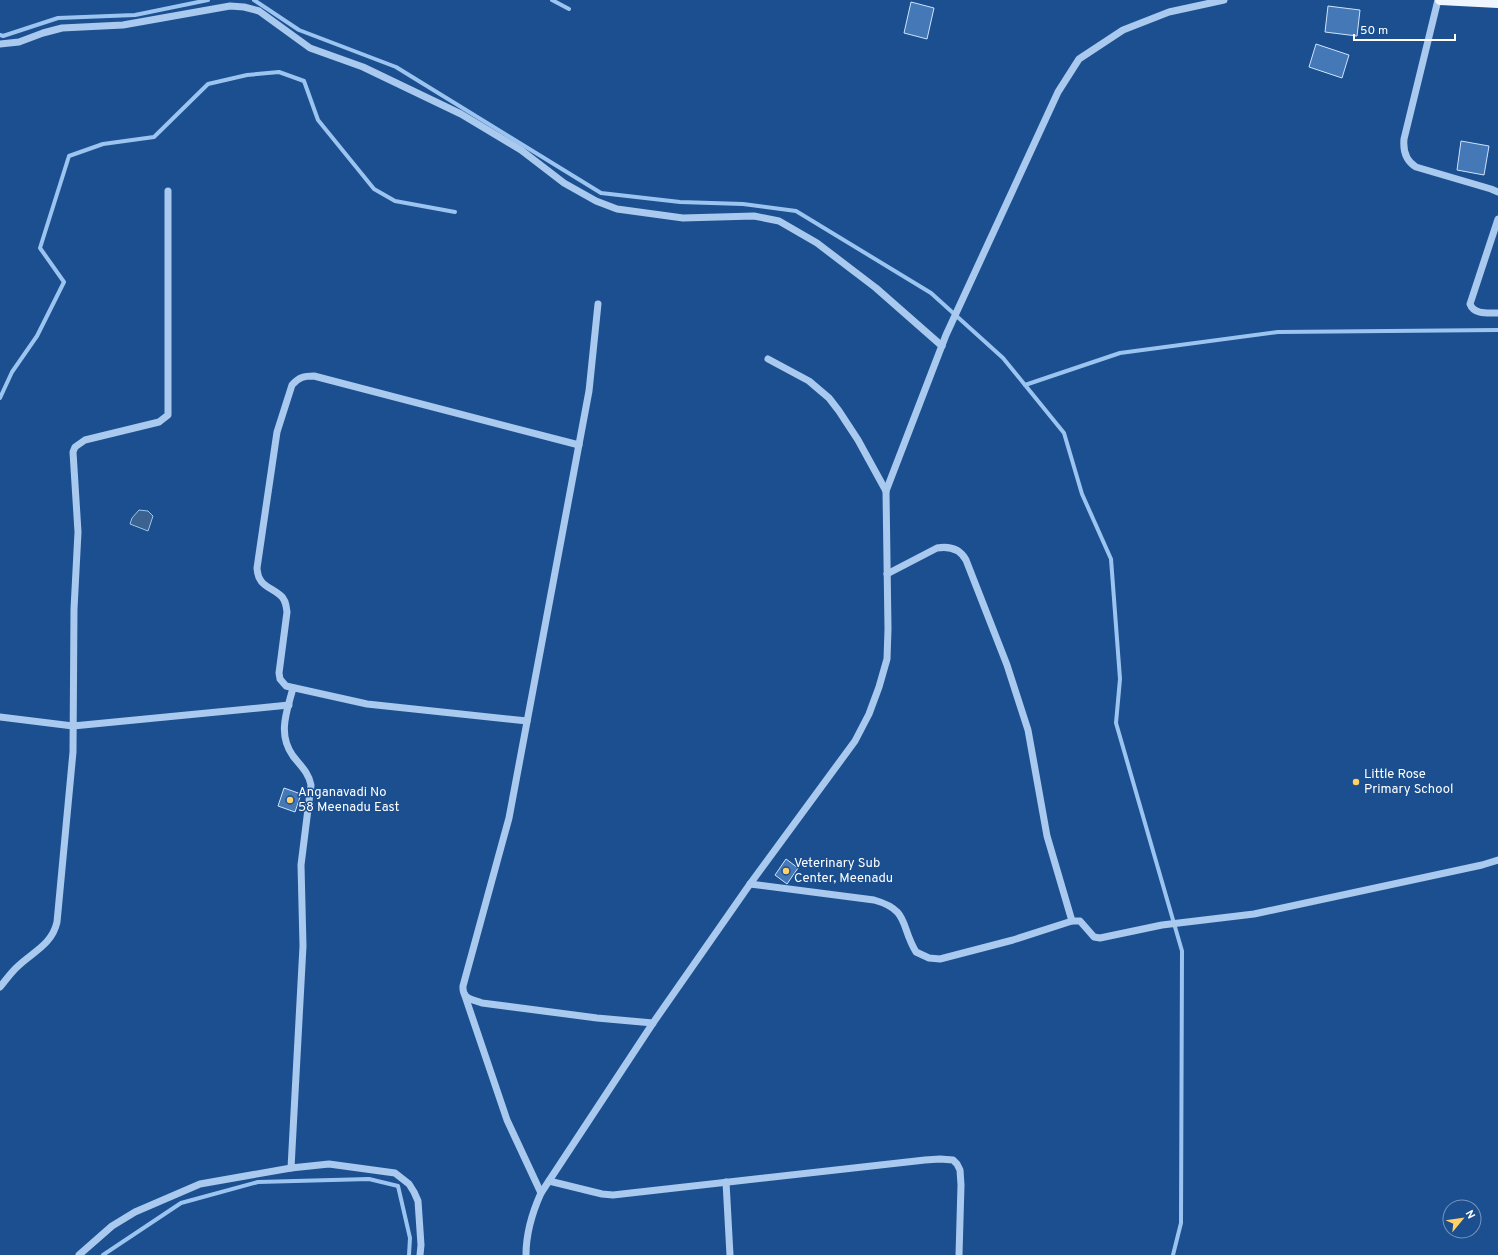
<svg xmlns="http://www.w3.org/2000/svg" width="1498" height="1255" viewBox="0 0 1498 1255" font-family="Overpass,sans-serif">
	<rect width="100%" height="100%" fill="#1b4f8f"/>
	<path fill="#3c6290" stroke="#9cc4f0" d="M139 510 148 511 153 516 148 531 130 524 132 518Z"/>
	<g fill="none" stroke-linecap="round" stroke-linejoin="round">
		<g stroke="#9cc4f0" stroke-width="4">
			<path d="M254 0 299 30 396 67 601 193 680 202 743 204 796 211 931 293 1003 358 1025 385 1120 353 1278 332 1498 330"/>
			<path d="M552 0 569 9"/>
			<path d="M0 35 3 36 58 18 135 15 208 0"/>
			<path d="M1025 385 1064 433 1082 494 1111 559 1120 679 1116 723 1182 951 1181 1223 1173 1255"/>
			<path d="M0 398 12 372 37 336 64 282 40 248 69 156 103 144 154 137 208 84 247 75 279 72 304 81 318 120 374 189 395 201 455 212"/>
			<path d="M103 1255 181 1203 258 1182 369 1179 398 1186 410 1238 409 1255"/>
		</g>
	</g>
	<g fill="#4478b7" stroke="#cfe3fa">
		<path d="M911 2 934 8 927 39 904 33Z"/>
		<path d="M1328 6 1360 10 1357 36 1325 32Z"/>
		<path d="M1316 44 1349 55 1342 78 1309 67Z"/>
		<path d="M1461 141 1489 146 1484 175 1457 170Z"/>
		<path d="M284 788 301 794 295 812 278 806Z"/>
		<path d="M786 859 798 868 787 884 775 875Z"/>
	</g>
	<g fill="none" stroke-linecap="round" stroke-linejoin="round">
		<g stroke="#a9c9ee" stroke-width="7">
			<path d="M1438 0 1404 139C1403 150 1406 161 1416 167L1491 189 1498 192"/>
			<path d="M0 44 19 42 43 33 62 28 123 25 230 6 244 7 259 11 310 48 363 67 461 114 521 150 564 183 596 201 617 209 683 218 754 216 779 221 817 243 876 288 942 346"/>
			<path d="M1498 219 1470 304C1474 315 1488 313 1498 313"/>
			<path d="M598 304 589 391 509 818 463 986C462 999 471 999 482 1003L597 1018 653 1023"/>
			<path d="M768 359 809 381 829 398 839 411 858 440 886 491"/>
			<path d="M887 574 937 548C949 546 960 549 966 560L1007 665 1028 730 1047 836 1072 921"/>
			<path d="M0 717 73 726 289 705"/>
			<path d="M527 721 367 704 286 686 280 679 279 673 287 612C286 606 286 599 280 595 269 586 258 586 257 568L277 432 292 385C299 377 304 376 314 376L579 445"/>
			<path d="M750 884 874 900C910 910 900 926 916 952L929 958 940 959 1013 940 1072 921H1080L1094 937 1100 938 1162 925 1254 914 1482 865 1498 860"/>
			<path d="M0 987C5 981 10 974 16 968 32 952 52 945 57 922L73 752 74 609 78 532 73 452 75 447 85 440 159 422 168 415V191"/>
			<path d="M465 996 507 1120 541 1193"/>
			<path d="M291 1168 303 946 301 865 311 785C309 773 300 765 293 756 277 734 287 711 293 688"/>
			<path d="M549 1181 602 1194 613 1195 925 1160 940 1159 953 1160 957 1164 960 1170 961 1185 959 1255"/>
			<path d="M726 1182 730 1255"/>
			<path d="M79 1255 112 1226 135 1212 200 1184 291 1168 329 1164 395 1173 409 1184 414 1192 418 1201 421 1245 420 1255"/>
			<path d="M526 1255C526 1233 532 1213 541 1193L653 1023 750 884 855 741 869 714 879 687 887 659 888 629 886 491 946 335 1058 92 1079 59 1123 30 1169 12 1224 0"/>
		</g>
		<path stroke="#f0f6ff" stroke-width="10" d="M1440 0 1498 3"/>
	</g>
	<g fill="#ffd166" stroke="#1b4f8f" stroke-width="1.5">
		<circle cx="1356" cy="782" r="4"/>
		<circle cx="290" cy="800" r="4"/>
		<circle cx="786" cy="871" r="4"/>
	</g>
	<g text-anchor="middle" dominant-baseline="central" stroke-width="3" stroke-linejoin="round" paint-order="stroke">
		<g font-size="13" fill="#fff" stroke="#1b4f8f" text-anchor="start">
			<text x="1364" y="775">Little Rose<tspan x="1364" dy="15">Primary School</tspan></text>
			<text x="298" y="793">Anganavadi No<tspan x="298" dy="15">58 Meenadu East</tspan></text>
			<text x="794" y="864">Veterinary Sub<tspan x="794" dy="15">Center, Meenadu</tspan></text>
		</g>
	</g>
	<g transform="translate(1462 1219) rotate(61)"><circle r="19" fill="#1b4f8f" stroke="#7695bc"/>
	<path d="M0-3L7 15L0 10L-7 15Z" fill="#ffd166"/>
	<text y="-6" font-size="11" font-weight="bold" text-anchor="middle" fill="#ffffff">N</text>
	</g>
	<path d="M1354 34v6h101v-6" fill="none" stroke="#ffffff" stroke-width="2"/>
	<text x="1360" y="34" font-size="12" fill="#ffffff" stroke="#1b4f8f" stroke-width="3" paint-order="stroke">50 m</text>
</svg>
